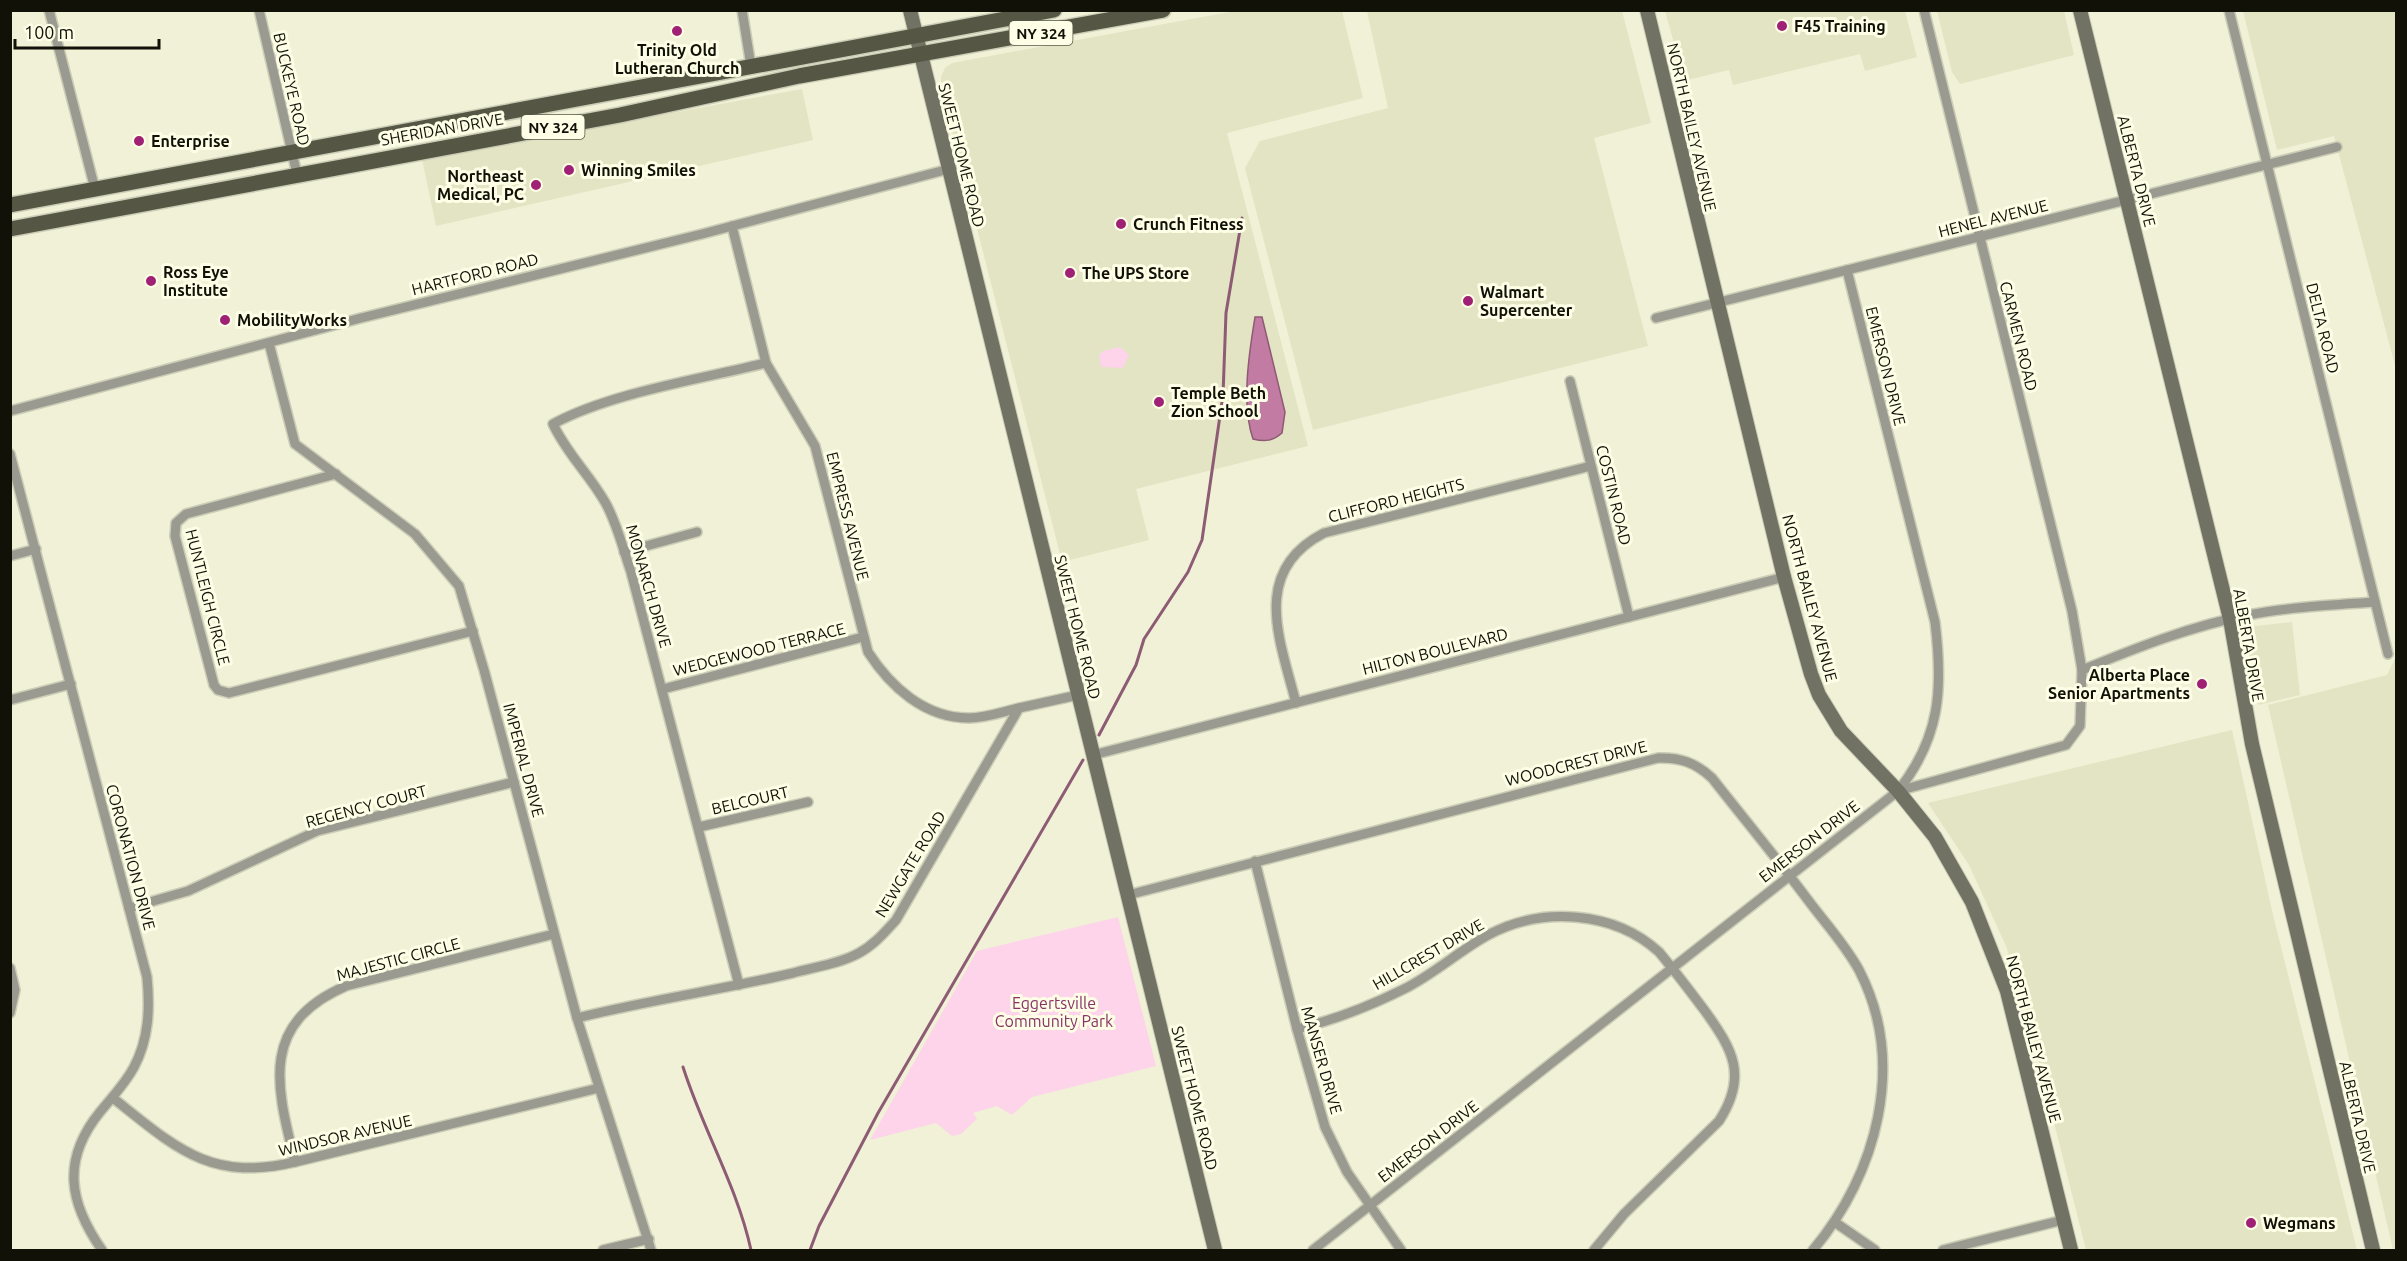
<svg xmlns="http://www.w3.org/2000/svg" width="2407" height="1261" viewBox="0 0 2407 1261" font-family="Ubuntu,sans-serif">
	<rect width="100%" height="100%" fill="#f0f1d7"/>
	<g fill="#e3e4c3">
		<path d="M1235 11H1342L1363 98 1227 133 1308 446 1136 489 1149 540 1062 562 941 87V77L945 68 952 63Z"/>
		<path d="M1367 11H1622L1651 123 1594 138 1648 346 1313 430 1245 168 1260 141 1388 108Z"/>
		<path d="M1665 11H1905L1917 57 1865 71 1860 54 1733 85 1729 70 1679 82V61Z"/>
		<path d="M1937 11H2064L2074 55 1960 84 1952 72Z"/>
		<path d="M2243 11H2396V369L2334 136 2277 150Z"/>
		<path d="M802 89 813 140 436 226 422 159Z"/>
		<path d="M2292 622 2300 695 2258 705 2245 634 2255 626Z"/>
		<path d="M2396 657V1250H2393L2268 705 2387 675Z"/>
		<path d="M2232 730 2273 915 2357 1250H2086L2022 995 2006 946 1969 865 1928 803Z"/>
	</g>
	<g fill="#fdd4e9">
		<path d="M1120 347 1129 355 1123 368 1101 367 1099 355 1103 351Z"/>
		<path d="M1118 917 1156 1066 1032 1097 1012 1115 997 1106 973 1113 977 1119 961 1134 952 1136 936 1123 870 1140 977 951Z"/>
	</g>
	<path fill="#c27ba2" stroke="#8d5b74" stroke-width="1.5" d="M1255 317H1262L1285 412 1282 433C1273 441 1265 442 1253 439 1241 405 1249 353 1255 317Z"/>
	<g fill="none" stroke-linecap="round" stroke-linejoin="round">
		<g stroke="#8d5b74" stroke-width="3">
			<path d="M1099 735 1136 665 1144 639 1188 572 1202 540 1223 395 1226 313 1242 218"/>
			<path d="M683 1067C703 1130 737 1186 751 1250"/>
			<path d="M810 1250 819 1226 878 1113 1083 760"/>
		</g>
		<g stroke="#cccdb6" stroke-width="12">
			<g id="street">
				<path d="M49 10 95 189"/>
				<path d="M259 10 297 174"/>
				<path d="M742 10 751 66"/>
				<path d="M1924 10 2072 611 2082 670"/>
				<path d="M2229 10 2388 654"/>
				<path d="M732 226 766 363 815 446 868 652C890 686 924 718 969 718 986 718 1002 712 1019 708"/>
				<path d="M1656 318 2337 147"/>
				<path d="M269 343 295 444 415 534 459 586 484 670 577 1018 651 1250"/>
				<path d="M1570 381 1629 617"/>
				<path d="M10 411 361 318 702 234 949 169"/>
				<path d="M10 454 147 977C150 1008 149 1039 134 1067 125 1084 112 1097 100 1112 61 1160 69 1203 102 1250"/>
				<path d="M336 474 186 514 176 523 175 536 214 685 218 690 229 693 473 631"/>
				<path d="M624 552 697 532"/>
				<path d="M10 556 36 549"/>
				<path d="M663 689 863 637"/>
				<path d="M10 700 71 684"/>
				<path d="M1296 703C1280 640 1250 571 1324 533L1591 466"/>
				<path d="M1093 755 1784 577"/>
				<path d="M1898 791 2066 745 2080 726 2082 670C2136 648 2191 626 2248 615 2290 607 2333 605 2375 602"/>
				<path d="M699 827 808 802"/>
				<path d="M1255 861 1297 1029 1325 1127 1347 1172 1401 1250"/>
				<path d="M1128 895 1658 758C1680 757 1696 763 1712 778 1745 820 1779 861 1811 904 1827 925 1846 946 1859 970 1907 1063 1877 1174 1813 1250"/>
				<path d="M129 908 188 891 317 831 514 782"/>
				<path d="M10 968 15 990 10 1013"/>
				<path d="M739 985 631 572C623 549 617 523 605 502 589 474 567 454 553 424 610 393 701 379 766 363"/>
				<path d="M577 1018C648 1000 721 990 793 973 814 967 839 964 859 953 874 945 885 932 896 920L1019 708 1078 695"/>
				<path d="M1297 1029C1334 1020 1370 1006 1404 989 1434 974 1459 951 1488 935 1542 906 1614 911 1659 952 1675 971 1690 991 1705 1011 1733 1050 1748 1076 1719 1121L1624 1214 1594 1250"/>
				<path d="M113 1098C176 1148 210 1182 295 1162L599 1088"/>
				<path d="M295 1162C277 1088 258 1024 346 986L554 934"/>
				<path d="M1836 1223 1875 1250"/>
				<path d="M603 1250 649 1239"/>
				<path d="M1313 1250 1898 791C1941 737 1943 688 1935 622L1847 270"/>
				<path d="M1943 1250 2063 1220"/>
			</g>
		</g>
		<g stroke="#cccdb6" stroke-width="16">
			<g id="secondary">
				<path d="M910 10 1215 1250"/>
				<path d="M1647 10 1784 577 1811 674 1819 695 1841 731 1898 791 1935 837 1972 902 2007 991 2071 1250"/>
				<path d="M2080 10 2230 619 2252 744 2373 1250"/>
			</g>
		</g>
		<g stroke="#cccdb6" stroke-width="18">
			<g id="primary">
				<path d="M10 205 1054 10"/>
				<path d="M10 229 620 115 799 76 1163 10"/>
			</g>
		</g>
		<use href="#street" stroke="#9a9a90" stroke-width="9"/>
		<use href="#secondary" stroke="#717263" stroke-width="14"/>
		<use href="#primary" stroke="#555643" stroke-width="15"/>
	</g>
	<g fill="#9f2074" stroke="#fdfee5" stroke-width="2">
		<circle cx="1782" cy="26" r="6"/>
		<circle cx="677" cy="31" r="6"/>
		<circle cx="139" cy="141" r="6"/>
		<circle cx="569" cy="170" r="6"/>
		<circle cx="536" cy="185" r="6"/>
		<circle cx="1121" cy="224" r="6"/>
		<circle cx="1070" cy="273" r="6"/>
		<circle cx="151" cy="281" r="6"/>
		<circle cx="1468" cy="301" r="6"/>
		<circle cx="225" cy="320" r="6"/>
		<circle cx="1159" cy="402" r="6"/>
		<circle cx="2202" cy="684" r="6"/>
		<circle cx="2251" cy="1223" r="6"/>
	</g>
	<g text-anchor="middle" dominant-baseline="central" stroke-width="6" stroke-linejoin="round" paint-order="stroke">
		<g fill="#fdfee5" stroke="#58584a" stroke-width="1.5">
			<rect x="1009.5" y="21" width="63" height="24" rx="4.5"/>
			<rect x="521.5" y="115" width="63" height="24" rx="4.5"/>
		</g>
		<g font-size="15" font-weight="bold" fill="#111108">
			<text x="1041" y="33">NY 324</text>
			<text x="553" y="127">NY 324</text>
		</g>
		<g font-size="16" font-weight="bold" fill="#111108" stroke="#fdfee5" text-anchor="start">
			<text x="1794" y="26">F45 Training</text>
			<text x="677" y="50" text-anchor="middle">Trinity Old<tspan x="677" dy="18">Lutheran Church</tspan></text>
			<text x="151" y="141">Enterprise</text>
			<text x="581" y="170">Winning Smiles</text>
			<text x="524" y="176" text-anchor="end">Northeast<tspan x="524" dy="18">Medical, PC</tspan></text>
			<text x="1133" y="224">Crunch Fitness</text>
			<text x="163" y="272">Ross Eye<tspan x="163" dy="18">Institute</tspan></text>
			<text x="1082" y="273">The UPS Store</text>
			<text x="1480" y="292">Walmart<tspan x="1480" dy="18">Supercenter</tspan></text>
			<text x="237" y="320">MobilityWorks</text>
			<text x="1171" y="393">Temple Beth<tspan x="1171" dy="18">Zion School</tspan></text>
			<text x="2190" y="675" text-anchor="end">Alberta Place<tspan x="2190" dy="18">Senior Apartments</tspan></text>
			<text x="2263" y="1223">Wegmans</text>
		</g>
		<g font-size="16" fill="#111108" stroke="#fdfee5">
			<text transform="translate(292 89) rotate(77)">BUCKEYE ROAD</text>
			<text transform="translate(1692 127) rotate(77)">NORTH BAILEY AVENUE</text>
			<text transform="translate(442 129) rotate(-10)">SHERIDAN DRIVE</text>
			<text transform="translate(962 155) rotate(76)">SWEET HOME ROAD</text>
			<text transform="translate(2137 171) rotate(76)">ALBERTA DRIVE</text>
			<text transform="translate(1993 218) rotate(-14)">HENEL AVENUE</text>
			<text transform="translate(475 274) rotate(-14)">HARTFORD ROAD</text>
			<text transform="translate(2323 328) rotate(76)">DELTA ROAD</text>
			<text transform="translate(2019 336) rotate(76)">CARMEN ROAD</text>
			<text transform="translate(1886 366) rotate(76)">EMERSON DRIVE</text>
			<text transform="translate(1614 495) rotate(76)">COSTIN ROAD</text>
			<text transform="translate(1396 500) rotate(-14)">CLIFFORD HEIGHTS</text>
			<text transform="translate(848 516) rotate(76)">EMPRESS AVENUE</text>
			<text transform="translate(649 586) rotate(74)">MONARCH DRIVE</text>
			<text transform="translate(208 597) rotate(76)">HUNTLEIGH CIRCLE</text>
			<text transform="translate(1810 598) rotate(75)">NORTH BAILEY AVENUE</text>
			<text transform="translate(1078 627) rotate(76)">SWEET HOME ROAD</text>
			<text transform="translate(2249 645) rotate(80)">ALBERTA DRIVE</text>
			<text transform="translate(759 649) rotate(-14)">WEDGEWOOD TERRACE</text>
			<text transform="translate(1435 651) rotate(-14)">HILTON BOULEVARD</text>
			<text transform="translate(524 760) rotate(75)">IMPERIAL DRIVE</text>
			<text transform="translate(1576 763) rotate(-14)">WOODCREST DRIVE</text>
			<text transform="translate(750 800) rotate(-13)">BELCOURT</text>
			<text transform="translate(366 806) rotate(-15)">REGENCY COURT</text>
			<text transform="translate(1809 841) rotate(-38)">EMERSON DRIVE</text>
			<text transform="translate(131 857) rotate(75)">CORONATION DRIVE</text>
			<text transform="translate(910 864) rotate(-59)">NEWGATE ROAD</text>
			<text transform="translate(1428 954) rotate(-30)">HILLCREST DRIVE</text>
			<text transform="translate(398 959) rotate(-15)">MAJESTIC CIRCLE</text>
			<text transform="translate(2034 1039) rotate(75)">NORTH BAILEY AVENUE</text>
			<text transform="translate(1322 1060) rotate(74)">MANSER DRIVE</text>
			<text transform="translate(1195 1098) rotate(76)">SWEET HOME ROAD</text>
			<text transform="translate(2358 1117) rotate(77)">ALBERTA DRIVE</text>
			<text transform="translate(345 1135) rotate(-13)">WINDSOR AVENUE</text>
			<text transform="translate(1428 1141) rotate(-38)">EMERSON DRIVE</text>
		</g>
		<g font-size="16" fill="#883368" stroke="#fdfee5">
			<text x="1054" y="1003">Eggertsville<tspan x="1054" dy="18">Community Park</tspan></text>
		</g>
	</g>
	<rect width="2407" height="1261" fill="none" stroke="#111108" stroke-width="24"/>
	<path d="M15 39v9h144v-9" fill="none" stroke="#111108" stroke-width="3"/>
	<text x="24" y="39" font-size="18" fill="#111108" stroke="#fdfee5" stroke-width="4.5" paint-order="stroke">100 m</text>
</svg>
